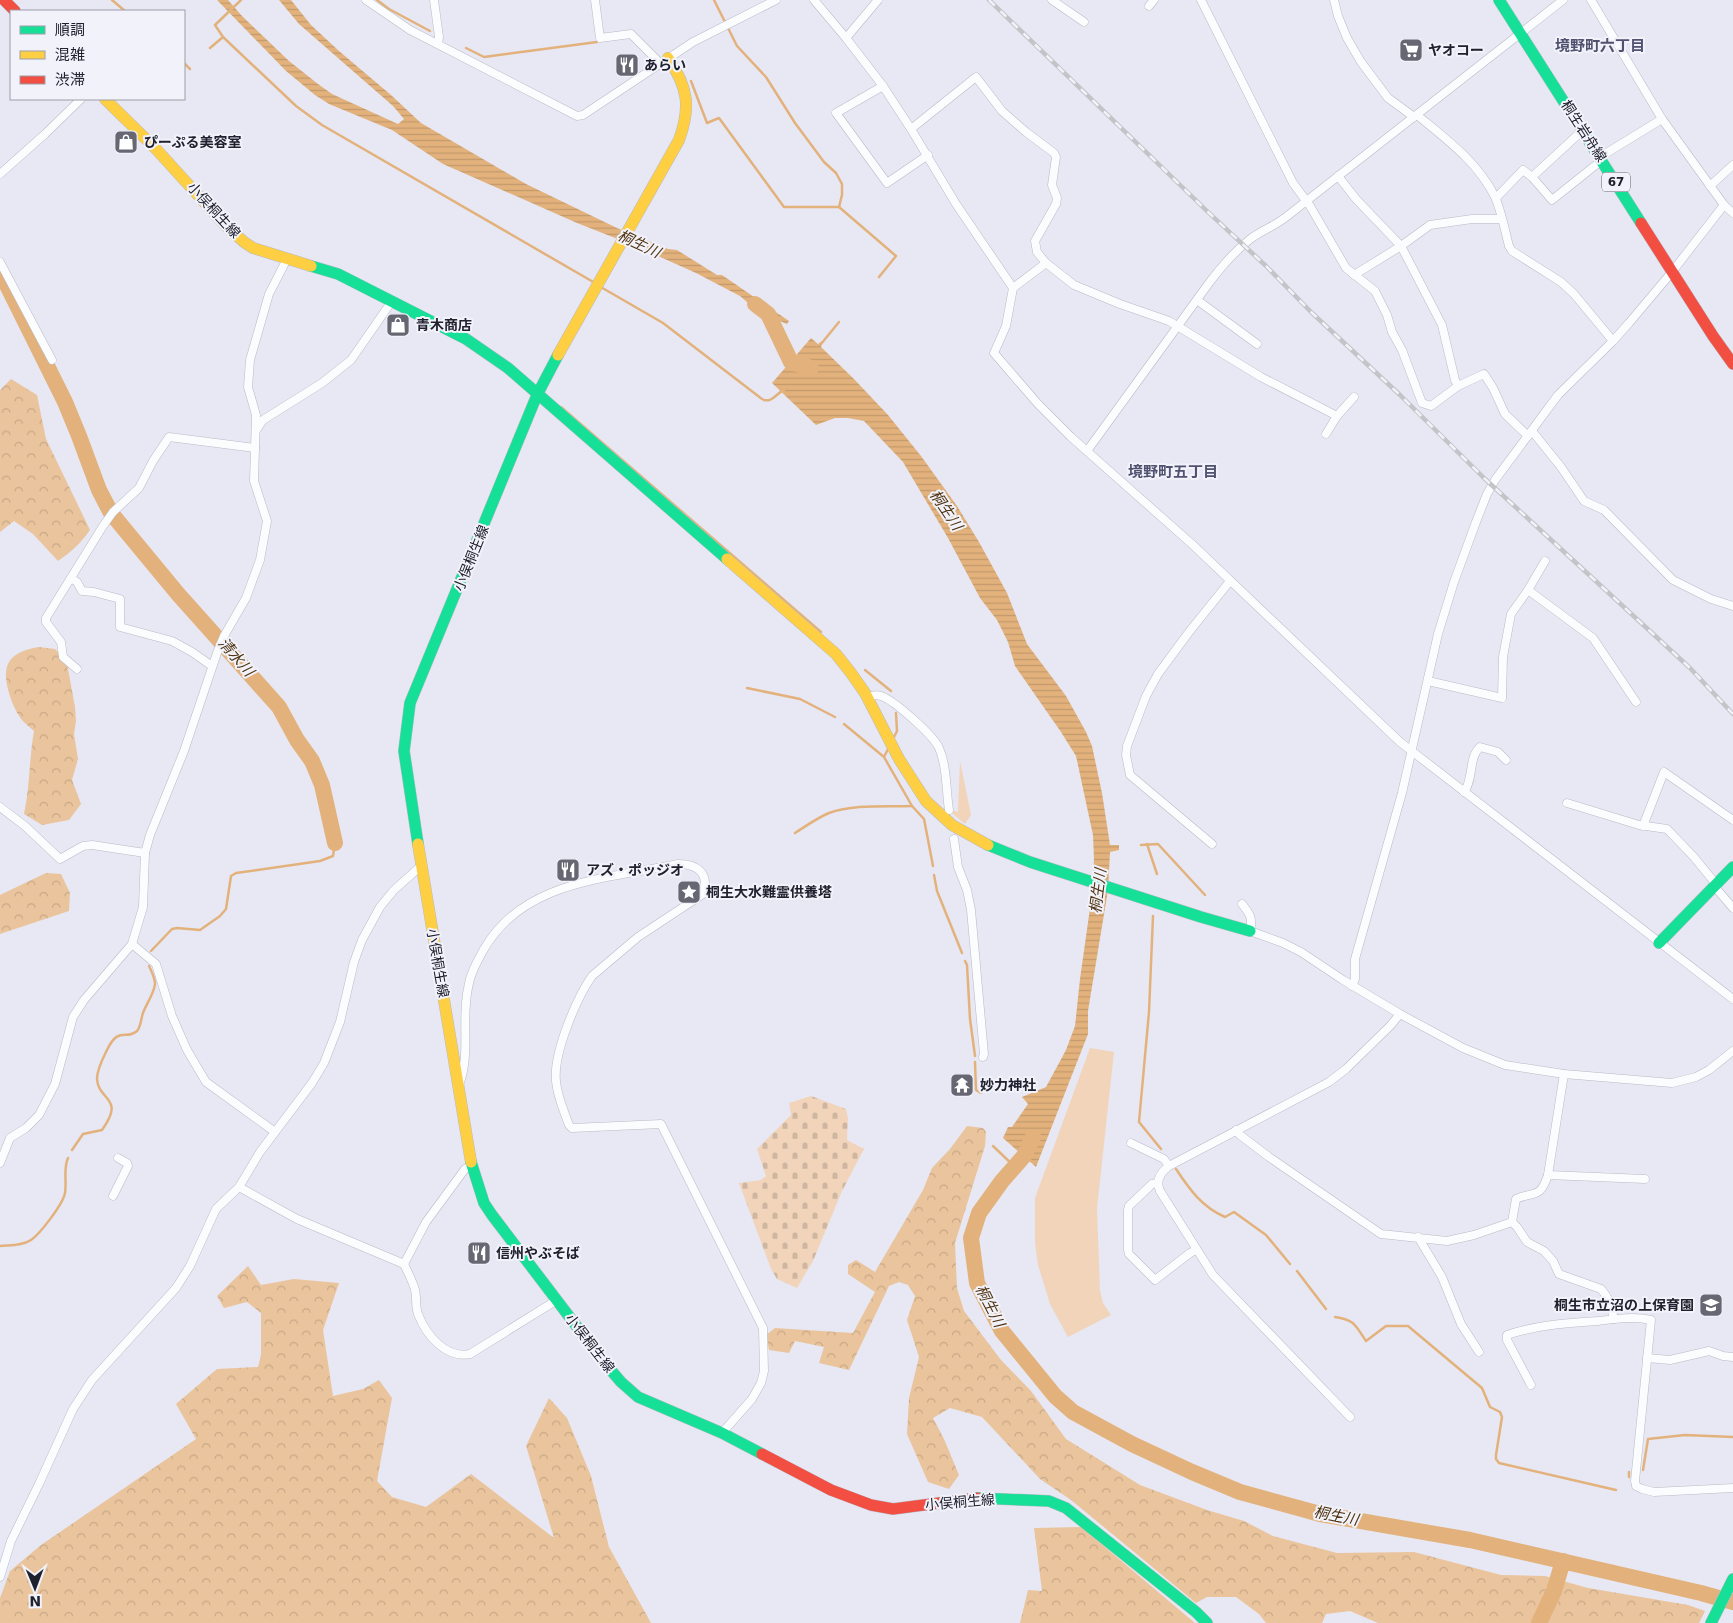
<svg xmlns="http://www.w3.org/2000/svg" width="1733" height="1623" viewBox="0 0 1733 1623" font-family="'DejaVu Sans','Noto Sans JP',sans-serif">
	<defs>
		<pattern id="forest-crowns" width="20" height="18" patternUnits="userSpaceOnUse" patternTransform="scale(1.25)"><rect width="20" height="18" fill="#eac49c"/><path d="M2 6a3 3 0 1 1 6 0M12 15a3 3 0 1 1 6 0" fill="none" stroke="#c8a887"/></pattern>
		<pattern id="cemetery-stones" width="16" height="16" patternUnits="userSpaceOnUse" patternTransform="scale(1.25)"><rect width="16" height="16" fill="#f1d4ba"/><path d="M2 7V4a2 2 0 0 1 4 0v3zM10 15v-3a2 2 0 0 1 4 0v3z" fill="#ceb6a0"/></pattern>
		<pattern id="water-rules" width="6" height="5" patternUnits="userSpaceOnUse" patternTransform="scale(1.25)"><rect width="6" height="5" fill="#e3b27c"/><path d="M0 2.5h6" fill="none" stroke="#c2996c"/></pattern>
	</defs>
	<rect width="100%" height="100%" fill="#e7e8f4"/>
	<g fill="#f1d4ba">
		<path d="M960 761 971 815 965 824 946 808 958 812Z"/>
		<path d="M1090 1048 1114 1052 1097 1208 1100 1291 1103 1303 1111 1315 1068 1337 1050 1304 1038 1265 1035 1243V1198Z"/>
	</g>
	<g fill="url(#forest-crowns)">
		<path d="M11 379 37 395 46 439 90 530C81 543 71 552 58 561L33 534 14 521 0 532V390Z"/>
		<path d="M39 647 55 649 65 659 68 669 75 707 76 721 74 734 78 759 72 780 81 804 69 820 42 825 24 814C30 787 29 759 34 731 30 727 25 724 22 720 13 709 0 676 9 662 15 652 28 649 39 647Z"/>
		<path d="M46 873 61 874 70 893 69 911 0 934V895Z"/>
		<path d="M967 1126 983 1128 986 1132 985 1146 955 1243 957 1288 964 1311 1001 1360 1031 1391 1066 1439 1140 1485 1207 1510 1244 1521 1273 1536 1337 1553 1414 1552 1501 1575 1545 1576 1588 1588 1688 1605 1705 1611 1699 1623H1378L1350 1611 1326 1614 1322 1623H1266L1259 1614 1236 1597H1207L1196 1603 1071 1500 1040 1479 982 1417 950 1408 933 1418 944 1439 959 1475 949 1489 928 1482 907 1434 909 1398 919 1357 907 1320 915 1296 908 1285 899 1282 889 1286 849 1370 819 1363 824 1347 795 1341 789 1353 769 1350 766 1335 775 1328 853 1333 875 1292 848 1274V1265L856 1260 875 1272 923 1190 932 1168 950 1149Z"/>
		<path d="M248 1266 261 1285 294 1279 339 1283 323 1330 333 1396 363 1389 379 1380 392 1398 377 1481 392 1497 426 1507 471 1474 554 1538 526 1446 549 1398 567 1418 591 1476 609 1547 651 1623H0V1598L10 1571 41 1545 196 1439 176 1404 217 1369 258 1367 261 1355V1313L247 1302 224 1308 217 1296Z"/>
		<path d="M1081 1527 1195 1623H1020L1028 1590 1042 1591 1034 1528Z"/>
	</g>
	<path fill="url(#cemetery-stones)" d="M811 1096 846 1109 848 1118 847 1140 864 1149 842 1191 813 1261 797 1288 777 1279 771 1269 739 1183 761 1180 766 1176 757 1149 791 1115 789 1103Z"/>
	<g fill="url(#water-rules)">
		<path d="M217 0H228L242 16 289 61 318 84 332 94 398 124 404 119 393 106 299 24 279 0H291L311 25 339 51 391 95 421 123 526 184 617 228 668 249 677 250 717 275H722L789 321 787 324 760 313 740 296 696 273 638 247 577 223 443 164 392 130 329 104 315 95 286 71Z"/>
		<path d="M811 338 818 344 822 341 823 342 821 347 854 379 888 415 921 456 957 506 979 542 1007 593 1027 644 1066 696 1086 732 1092 746 1102 793 1110 845H1119V850L1110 852 1108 890 1088 1011V1034L1036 1167 1003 1138 1008 1127H1012L1028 1104 1022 1097 1046 1087 1066 1050 1075 1026 1080 979 1091 901 1094 859 1093 835 1076 756 1061 732 1015 666 1008 642 997 620 980 598 948 538 903 462 864 421 848 418H835L816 425 772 383Z"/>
	</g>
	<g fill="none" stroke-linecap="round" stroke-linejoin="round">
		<g stroke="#e3b27c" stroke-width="2.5">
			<path d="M112 0 125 11"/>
			<path d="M377 0 389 9 430 31"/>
			<path d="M714 0 737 46 766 77 795 123 824 162 836 173 842 184V195L839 207"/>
			<path d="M223 37 215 25 241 0"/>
			<path d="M210 48 223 37 296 106 322 125 595 283"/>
			<path d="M466 48 484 57 597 42"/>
			<path d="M184 63 190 69"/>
			<path d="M691 81 707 123 719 118 784 207H839L896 256 879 277"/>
			<path d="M599 286 663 323 762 399C772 404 775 394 784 390"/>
			<path d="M821 344 839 322"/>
			<path d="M561 407 821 632"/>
			<path d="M865 670 891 691"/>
			<path d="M747 688 800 699 835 717"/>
			<path d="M844 724 884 757"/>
			<path d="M893 739 897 731 896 713"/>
			<path d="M888 749 884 757 912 806 924 819 933 866"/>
			<path d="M795 833C806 826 817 818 829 813 854 804 886 807 912 806"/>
			<path d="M1147 844 1157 874"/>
			<path d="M1141 845 1158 844 1205 895"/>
			<path d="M934 875 937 891 962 953"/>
			<path d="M1153 916 1149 1012 1139 1122 1161 1149"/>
			<path d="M151 951 172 929 177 928 200 930 220 916 226 909 231 876 236 873 320 861 333 856 335 843"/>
			<path d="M965 961 967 965 970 1019 975 1056"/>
			<path d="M975 1062 976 1090 981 1093"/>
			<path d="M993 1146 1015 1167"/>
			<path d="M72 1150 83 1134 102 1130C126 1097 98 1101 97 1079 97 1069 103 1058 107 1050 119 1025 126 1041 137 1031 141 1027 141 1018 143 1013 146 1004 154 994 155 984 155 979 152 972 149 966"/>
			<path d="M1176 1169C1190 1190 1202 1207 1225 1217L1234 1212 1266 1235 1290 1264"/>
			<path d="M0 1246C10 1245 22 1246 31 1240 40 1234 63 1204 65 1193 67 1181 63 1169 68 1158"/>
			<path d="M1297 1271 1326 1309"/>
			<path d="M1335 1317C1355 1320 1355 1325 1366 1341L1386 1326H1408L1482 1388 1490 1407 1500 1412 1502 1417 1496 1455V1459L1499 1463 1616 1490"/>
			<path d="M1643 1470 1648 1439 1685 1435 1733 1437"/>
			<path d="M1629 1477V1472"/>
		</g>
		<g stroke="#e3b27c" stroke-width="16">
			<path d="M0 271 65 402 79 436 99 490 111 513 178 594 279 707 297 740 312 761 322 785 335 843"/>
			<path d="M755 304 768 314 791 362 811 368"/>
			<path d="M1033 1137 1024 1156 1002 1181 979 1213 971 1238 977 1283 1002 1331 1055 1396 1073 1412 1132 1444 1192 1472 1240 1492 1320 1514 1470 1540 1701 1593 1733 1602"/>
			<path d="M1539 1623 1554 1591 1563 1561"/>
		</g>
		<g stroke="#b9bac5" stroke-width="9">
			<g id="street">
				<path d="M366 0 410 30 577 116 583 115 693 42 776 0"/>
				<path d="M434 0 439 37 438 44"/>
				<path d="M595 0 600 38 631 34 660 63"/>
				<path d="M814 0 846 38 883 86 911 129 956 204 1013 288 1006 326 994 353 1038 404 1071 437 1193 545 1400 742 1733 999"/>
				<path d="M1052 0 1084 22"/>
				<path d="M1201 0 1293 183 1310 206 1346 268 1375 291 1387 315 1392 332 1402 350 1422 403 1431 406 1458 386 1484 374 1493 388 1505 414 1528 436"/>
				<path d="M1334 0 1338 16 1347 38 1361 62 1388 98 1414 117"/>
				<path d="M1591 0 1662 119 1724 205 1733 213"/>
				<path d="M1149 6 1154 0"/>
				<path d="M846 38 878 0"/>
				<path d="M883 86 836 113 887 183 928 155"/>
				<path d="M1417 115C1446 139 1478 162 1495 197 1501 210 1505 231 1509 246L1512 251 1561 282 1574 294 1613 341"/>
				<path d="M911 129 976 77 1002 111 1026 132 1054 153 1056 157 1052 185 1057 198 1056 204 1035 241 1037 252 1046 263 1074 285 1120 304 1169 321 1261 377 1337 416"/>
				<path d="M1583 130 1532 177 1552 200 1602 160"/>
				<path d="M1600 157 1662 119"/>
				<path d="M0 174 45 134 81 99"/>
				<path d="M1338 176 1356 199 1401 246 1442 325 1455 380 1458 386"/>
				<path d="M1710 186 1733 165"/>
				<path d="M1496 198 1523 170 1532 177"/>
				<path d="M0 262 52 360"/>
				<path d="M1354 275 1401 246 1430 225 1472 219H1501"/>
				<path d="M1013 288 1046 263"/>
				<path d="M1197 300 1257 344"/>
				<path d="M257 429 263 420 322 383 351 360 392 301"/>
				<path d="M1532 431 1561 467 1584 501 1604 510 1673 580 1711 599 1733 606"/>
				<path d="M1326 434 1337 416 1354 397"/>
				<path d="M1087 451 1209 283C1221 267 1233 253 1249 240 1260 231 1275 226 1286 217L1563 0"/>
				<path d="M71 578 77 582 82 591 94 592 120 599V627L172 641 192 652 212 666"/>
				<path d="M1528 590 1545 561"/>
				<path d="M77 669 63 657 61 642 46 622V618L103 526 113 512 139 488 153 461 169 437 255 448"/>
				<path d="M1428 681 1502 698 1503 657 1511 614 1528 590 1593 638 1636 702"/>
				<path d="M866 698C872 695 876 694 881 696 894 700 934 736 939 748 947 766 946 790 949 810"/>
				<path d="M1464 792C1474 779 1468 758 1480 747L1498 752 1506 760"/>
				<path d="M1567 803 1639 825 1667 829 1693 856 1716 884"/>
				<path d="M0 807 25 826 60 859 83 846 92 845 145 853"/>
				<path d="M1643 826 1664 772 1733 820"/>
				<path d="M954 839 958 867 967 890 971 910 984 1054 983 1057"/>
				<path d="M1212 844 1130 775 1126 755 1127 746 1146 696 1158 674 1189 632 1230 581"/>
				<path d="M1714 886 1733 908"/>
				<path d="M1242 904C1250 914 1253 918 1250 931L1283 943 1301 952 1343 980 1400 1014 1463 1048 1505 1065 1564 1074 1672 1083 1696 1077 1709 1070 1733 1051"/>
				<path d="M132 944 156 964 172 1016 187 1050 206 1082 275 1132"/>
				<path d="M1352 986 1355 979V959L1402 793 1438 634 1454 582 1476 522 1487 494 1495 480 1558 395 1613 341 1629 323 1672 272 1724 205"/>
				<path d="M459 1085C471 1054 461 1020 468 988 470 974 477 962 484 949 524 880 607 879 678 864 697 864 710 873 703 894L638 937 592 976C576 999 553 1054 556 1081 557 1096 564 1111 569 1125L572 1128 661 1124 763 1328 764 1371 761 1383 752 1399 722 1433"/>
				<path d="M1236 1130 1240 1135 1269 1157 1381 1234 1447 1241 1474 1235 1512 1222"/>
				<path d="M1131 1143 1164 1159 1169 1166"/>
				<path d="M0 1163 10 1138 26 1128 39 1115 55 1084 73 1017 84 1000 132 944 143 907 145 853 150 835 184 751 217 653 224 636 246 598 260 560 267 521 254 481 256 415 248 387 250 360 269 294 287 259"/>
				<path d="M1548 1175 1645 1179"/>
				<path d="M1158 1183 1152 1184 1129 1206 1128 1210V1250L1129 1254 1155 1280 1190 1253 1196 1250"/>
				<path d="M239 1187 297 1219 404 1264C408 1273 413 1282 415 1290 417 1298 415 1306 418 1314 426 1335 446 1359 470 1354L557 1300"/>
				<path d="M113 1196 128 1166 127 1163 118 1158"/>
				<path d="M1512 1222 1516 1199C1535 1191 1540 1199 1548 1175L1564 1074"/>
				<path d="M1512 1222 1517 1227 1527 1242 1544 1251 1553 1261 1559 1274 1601 1289 1605 1294 1610 1303 1614 1319"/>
				<path d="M1418 1237 1442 1277 1461 1324 1479 1352"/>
				<path d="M404 1264 426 1222 465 1169 472 1166"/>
				<path d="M1647 1358 1670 1360 1709 1351 1723 1356 1733 1357"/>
				<path d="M1531 1385 1507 1340V1335C1536 1325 1567 1323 1598 1321 1615 1319 1634 1316 1651 1320L1635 1481 1636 1486 1642 1489 1654 1492 1733 1488"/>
				<path d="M1350 1417 1213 1275 1160 1191C1155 1180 1161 1172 1169 1166L1329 1082 1346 1069 1390 1026 1400 1014"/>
				<path d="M0 1577 11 1541 39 1484 73 1409 92 1380 176 1288 190 1266 216 1209 239 1187 260 1152 312 1083 324 1063 340 1022 354 962 362 940 380 907 394 890 421 866"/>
			</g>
		</g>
		<g stroke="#b9bac5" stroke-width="12">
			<g id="fast">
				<path d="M1499 0 1641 223"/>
				<path d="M311 266 338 274 466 339 508 368 727 559"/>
				<path d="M418 844 404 751 410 703 537 395 558 355"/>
				<path d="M988 845 1030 862 1201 917 1250 931"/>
				<path d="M1659 943 1733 867"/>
				<path d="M471 1162 484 1203 492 1215 603 1361 621 1382 638 1397 722 1433 762 1454"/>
				<path d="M977 1498 1049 1501 1066 1508 1196 1612 1207 1623"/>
				<path d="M1711 1623 1733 1579"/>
			</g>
		</g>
		<g stroke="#b9bac5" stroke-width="12">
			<g id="slow">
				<path d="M105 99 156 149 226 226 244 242 253 248 311 266"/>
				<path d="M558 355 679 140C691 107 688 87 668 58"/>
				<path d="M727 559 836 654 851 673 865 693 899 759 926 801 952 825 988 845"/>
				<path d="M418 844 471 1162"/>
			</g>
		</g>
		<g stroke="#b9bac5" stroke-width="12">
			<g id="jam">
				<path d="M4 0 15 11"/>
				<path d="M1641 223 1713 336 1733 364"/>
				<path d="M762 1454 831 1490 871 1505 893 1509 977 1498"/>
			</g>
		</g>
		<use href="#street" stroke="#fbfcfd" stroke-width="8"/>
		<use href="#fast" stroke="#16e098" stroke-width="11"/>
		<use href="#slow" stroke="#ffcf43" stroke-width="11"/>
		<use href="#jam" stroke="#f24e42" stroke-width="11"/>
		<g stroke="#c3c4c8" stroke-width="4.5">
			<path id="rail" d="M989 0 1208 212 1266 266 1311 312 1400 395 1484 478 1690 668 1733 714"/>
		</g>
		<use href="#rail" stroke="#f1f2fa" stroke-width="2.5" stroke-dasharray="8" stroke-linecap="butt"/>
	</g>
	<defs>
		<g id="supermarket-square" transform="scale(1.25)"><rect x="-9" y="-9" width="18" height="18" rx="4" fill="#666773" stroke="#f1f2fa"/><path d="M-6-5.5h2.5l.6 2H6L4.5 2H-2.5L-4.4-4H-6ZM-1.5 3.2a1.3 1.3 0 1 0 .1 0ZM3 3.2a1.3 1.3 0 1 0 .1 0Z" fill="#fff"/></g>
		<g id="restaurant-square" transform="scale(1.25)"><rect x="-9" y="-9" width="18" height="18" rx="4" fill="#666773" stroke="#f1f2fa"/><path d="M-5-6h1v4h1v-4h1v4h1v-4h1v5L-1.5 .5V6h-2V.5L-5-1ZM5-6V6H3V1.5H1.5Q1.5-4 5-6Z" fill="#fff"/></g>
		<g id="shop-square" transform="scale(1.25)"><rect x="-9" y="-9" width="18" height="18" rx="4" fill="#666773" stroke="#f1f2fa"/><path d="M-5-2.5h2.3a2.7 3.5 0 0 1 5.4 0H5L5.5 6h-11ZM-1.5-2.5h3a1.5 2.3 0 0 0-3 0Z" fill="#fff"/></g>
		<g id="sight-square" transform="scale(1.25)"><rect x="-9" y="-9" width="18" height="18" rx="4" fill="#666773" stroke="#f1f2fa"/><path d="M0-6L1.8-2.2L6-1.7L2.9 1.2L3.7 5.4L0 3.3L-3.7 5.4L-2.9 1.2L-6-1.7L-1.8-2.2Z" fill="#fff"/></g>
		<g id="temple-square" transform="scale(1.25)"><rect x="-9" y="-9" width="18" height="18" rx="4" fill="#666773" stroke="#f1f2fa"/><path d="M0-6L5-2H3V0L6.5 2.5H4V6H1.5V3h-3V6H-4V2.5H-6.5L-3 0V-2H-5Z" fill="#fff"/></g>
		<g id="school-square" transform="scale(1.25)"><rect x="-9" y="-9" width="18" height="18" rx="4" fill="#666773" stroke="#f1f2fa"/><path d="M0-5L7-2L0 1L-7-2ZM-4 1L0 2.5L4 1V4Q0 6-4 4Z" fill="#fff"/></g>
	</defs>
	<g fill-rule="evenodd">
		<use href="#supermarket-square" x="1411" y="50"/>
		<use href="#restaurant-square" x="627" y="65"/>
		<use href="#shop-square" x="126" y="142"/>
		<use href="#shop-square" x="398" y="325"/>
		<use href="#restaurant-square" x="568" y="870"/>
		<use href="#sight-square" x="689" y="892"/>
		<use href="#temple-square" x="962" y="1085"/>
		<use href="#restaurant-square" x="479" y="1253"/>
		<use href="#school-square" x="1711" y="1305"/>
	</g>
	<g text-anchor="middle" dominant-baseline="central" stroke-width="4" stroke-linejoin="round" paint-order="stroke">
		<rect fill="#f1f2fa" stroke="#5f606b" stroke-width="1" x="1602" y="172.5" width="28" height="19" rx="4"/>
		<g font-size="12" font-weight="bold" fill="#20212e">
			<text x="1616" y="182">67</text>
		</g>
		<g font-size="14" font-weight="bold" fill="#20212e" stroke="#f1f2fa" text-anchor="start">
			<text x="1428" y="50">ヤオコー</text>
			<text x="644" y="65">あらい</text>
			<text x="144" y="142">ぴーぷる美容室</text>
			<text x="416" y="325">青木商店</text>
			<text x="586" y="870">アズ・ポッジオ</text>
			<text x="706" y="892">桐生大水難霊供養塔</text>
			<text x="980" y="1085">妙力神社</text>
			<text x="496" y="1253">信州やぶそば</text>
			<text x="1694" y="1305" text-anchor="end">桐生市立沼の上保育園</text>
		</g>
		<g font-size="14" fill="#20212e" stroke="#f1f2fa">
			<text transform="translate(1584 131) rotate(57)">桐生岩舟線</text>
			<text transform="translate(214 210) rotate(47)">小俣桐生線</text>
			<text transform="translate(471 558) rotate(-68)">小俣桐生線</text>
			<text transform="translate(438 963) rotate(80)">小俣桐生線</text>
			<text transform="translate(590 1343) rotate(52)">小俣桐生線</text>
			<text transform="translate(960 1502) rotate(-5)">小俣桐生線</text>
		</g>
		<g font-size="15" font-weight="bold" fill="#505270" stroke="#f1f2fa">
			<text x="1600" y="46">境野町六丁目</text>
			<text x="1173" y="472">境野町五丁目</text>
		</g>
		<g font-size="15" font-style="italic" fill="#513412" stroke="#f1f2fa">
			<text transform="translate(639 244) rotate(25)">桐生川</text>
			<text transform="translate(946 510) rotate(56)">桐生川</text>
			<text transform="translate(236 657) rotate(49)">清水川</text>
			<text transform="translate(1098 891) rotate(-83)">桐生川</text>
			<text transform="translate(990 1306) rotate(63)">桐生川</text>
			<text transform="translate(1336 1516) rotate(11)">桐生川</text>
		</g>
	</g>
	<rect x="10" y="10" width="175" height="90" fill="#f1f2fa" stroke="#9d9ea8"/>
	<rect x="20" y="26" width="25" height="8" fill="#16e098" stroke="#9d9ea8"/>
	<text x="55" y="35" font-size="15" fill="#20212e">順調</text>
	<rect x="20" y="51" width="25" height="8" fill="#ffcf43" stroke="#9d9ea8"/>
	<text x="55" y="60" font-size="15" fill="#20212e">混雑</text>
	<rect x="20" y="76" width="25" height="8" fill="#f24e42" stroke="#9d9ea8"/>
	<text x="55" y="85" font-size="15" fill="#20212e">渋滞</text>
	<g transform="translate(35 1588) rotate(179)" stroke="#f1f2fa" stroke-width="4" paint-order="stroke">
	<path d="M0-4L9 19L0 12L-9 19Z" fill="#20212e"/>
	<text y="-8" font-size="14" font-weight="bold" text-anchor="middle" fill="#20212e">N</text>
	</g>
</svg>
